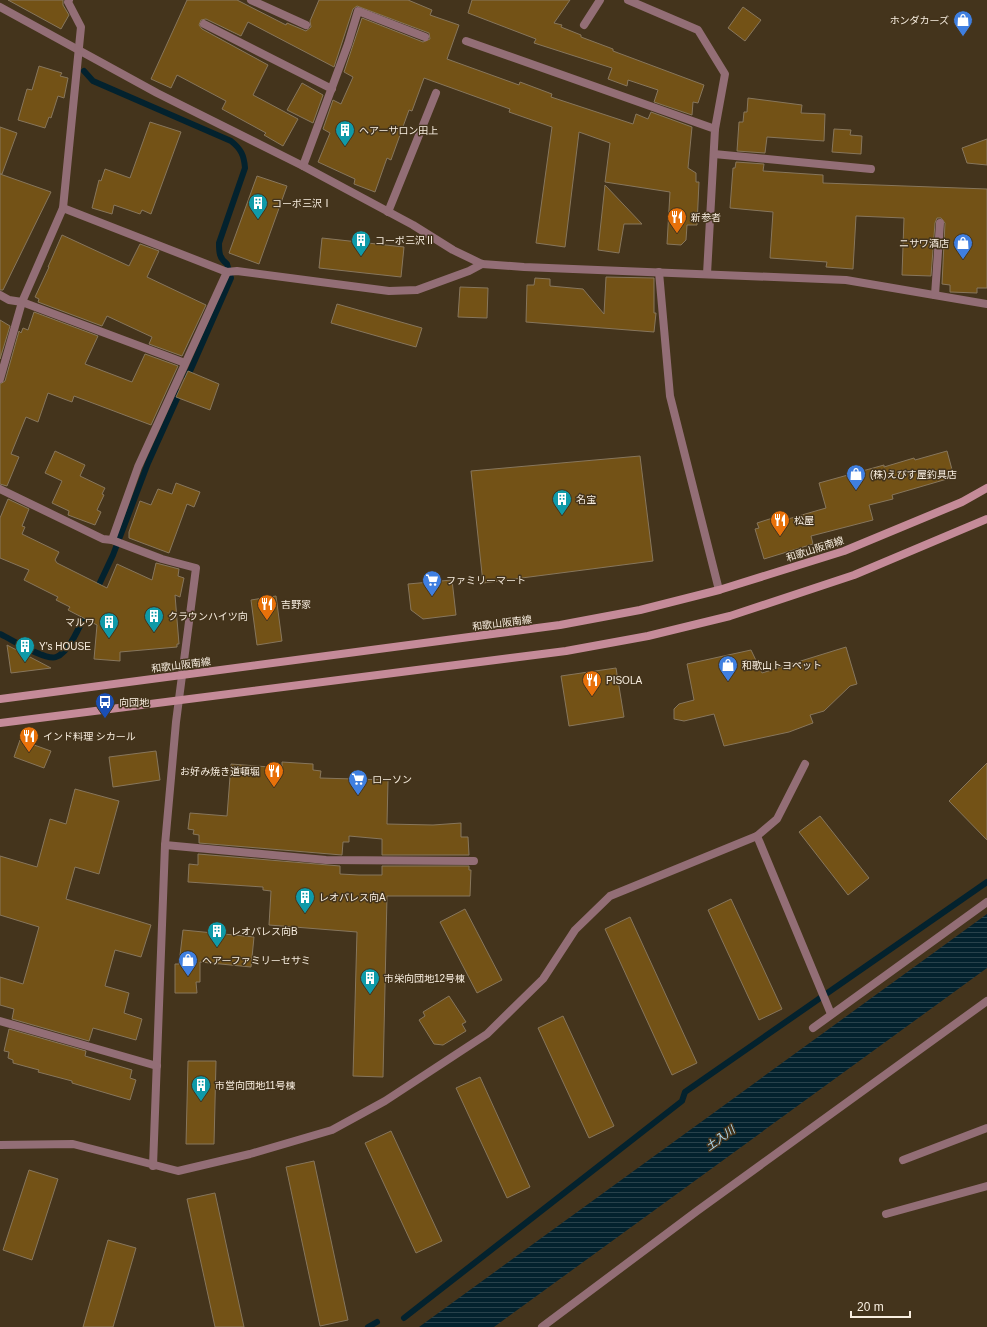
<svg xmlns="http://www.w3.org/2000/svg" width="987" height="1327" viewBox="0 0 987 1327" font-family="Arial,'Noto Sans JP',sans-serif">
	<defs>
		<pattern id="water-rules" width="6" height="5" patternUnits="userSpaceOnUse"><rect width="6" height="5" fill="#03222e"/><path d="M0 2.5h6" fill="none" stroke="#28424c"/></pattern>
	</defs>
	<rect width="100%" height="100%" fill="#44341c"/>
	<path fill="url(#water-rules)" d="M987 914V968L494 1327H419Z"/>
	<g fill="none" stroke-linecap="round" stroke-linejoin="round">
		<g stroke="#03222e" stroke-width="6">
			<path d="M84 71 93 81 231 141C241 149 244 155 245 168L219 243C219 252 219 258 227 264L231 278 187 378"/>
			<path d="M96 591 113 555 148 463 180 392"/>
			<path d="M0 634C11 639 45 661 56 657 69 653 81 624 86 612"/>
			<path d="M404 1318 682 1101 685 1092 987 882"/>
			<path d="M368 1327 377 1322"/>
		</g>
	</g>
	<g fill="#735216" stroke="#87765c">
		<path d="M8 0H63V5L69 15 61 29Z"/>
		<path d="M187 0H237L286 25 287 23 306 31 311 27 310 21 319 0H408L432 10 430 15 459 25 447 59 519 85 520 82 552 94 551 97 633 124 636 114 648 119 651 112 692 127 688 168 696 173V182H699L697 225H687L686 240 681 245 667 244 670 192 605 182 610 143 579 132 565 247 536 243 552 127 509 112 510 109 424 78 412 111 409 110 391 160 387 158 375 192 354 184 355 179 318 162 330 133 323 129 333 100 341 104 353 77 344 72 362 18 423 42 430 39 429 33 357 6 353 9 334 67 248 22 241 36 206 19 201 20 199 25 202 29 268 65 253 95 298 119 283 146 264 135 266 133 222 109 226 101 177 75 171 88 151 79Z"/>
		<path d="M472 0H570L554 23 562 25 561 27 581 35V37L613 49V51L704 85 698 103 693 102 692 115 654 102 658 90 628 80 627 86 608 79 612 68 534 43 536 39 468 13Z"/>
		<path d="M743 7 761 20 745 41 728 28Z"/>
		<path d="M39 66 62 73 60 76 68 78 64 98 58 96 51 118 49 117 45 128 18 120 27 89 32 90Z"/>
		<path d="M302 83 323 95 313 123 287 110Z"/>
		<path d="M748 98 802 105 801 113 825 114 824 141 767 137 765 153 737 151 739 122H743L744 112H747Z"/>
		<path d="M150 122 181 132 151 214 142 210 140 214 114 205 112 214 92 208 99 180 101 181 105 169 130 178Z"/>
		<path d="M0 127 17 133 2 174H0Z"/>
		<path d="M834 129 851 130 850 135 862 136 861 154 832 152Z"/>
		<path d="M987 139V165L967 163 962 148Z"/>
		<path d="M736 162 764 164 763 171 823 175V183L987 189V288H977V293L950 292V285L942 284 945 223 941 218H937L935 223 931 276 902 275 904 218 856 216 853 269 826 267 827 262 770 258 773 212 730 208 733 168H735Z"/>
		<path d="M0 174 51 192 3 290H0Z"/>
		<path d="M257 176 287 186 259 264 229 253Z"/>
		<path d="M605 185 642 224H624L619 253 598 250Z"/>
		<path d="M62 235 129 266 140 244 159 251 147 277 206 305 182 356 149 344 152 337 107 316 102 326 38 302 39 299 35 297 49 267H48Z"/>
		<path d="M322 238 404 247 401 277 319 268Z"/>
		<path d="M606 277 654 278V313H656L654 332 526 322 527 285H534L535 278 550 279V286L583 289 604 314Z"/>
		<path d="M460 287 488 288 487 318 458 317Z"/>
		<path d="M337 304 422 328 416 347 331 323Z"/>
		<path d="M34 312 98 336 85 364 132 382 145 354 178 366 151 425 74 396 72 402 48 393 38 422 26 417 11 454 19 457 7 486 0 484V384L5 381 19 331 21 333 23 328 28 330Z"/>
		<path d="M0 320 10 326 0 359Z"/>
		<path d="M188 371 219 384 210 410 176 397Z"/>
		<path d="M55 451 85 465 80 476 105 488 102 494 104 495 97 510 101 512 95 525 68 515 69 511 52 503 62 481 45 473Z"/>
		<path d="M947 451 954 477 892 495 893 499 869 505 873 520 811 536 813 544 764 559 755 529 759 528 757 523 779 516 781 521 826 508 819 483 884 465V467L914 458 915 460Z"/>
		<path d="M640 456 653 561 483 583 471 471Z"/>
		<path d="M176 483 200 492 194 507 187 504 169 553 129 538V532L140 501 151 505 158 489 172 494Z"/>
		<path d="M8 499 29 509 22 526 25 527 22 534 59 552 55 560 57 563 107 588 117 564 152 580 156 563 179 569 178 576 184 578 180 597 175 595 179 644H177V647L120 652V661L94 659 97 625 68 610 70 607 56 600 58 597 24 580 29 570 0 558V518Z"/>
		<path d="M452 580 456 615 423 619 411 610 408 584Z"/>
		<path d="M276 596 282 641 257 645 251 600Z"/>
		<path d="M7 645 51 668 11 673Z"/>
		<path d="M846 647 857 684 850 686 824 711 810 715 813 723 789 732 724 746 714 714 684 721 674 719V709L679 704 694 700 687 664 751 650 762 673Z"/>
		<path d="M616 668 624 717 569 726 561 676Z"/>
		<path d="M20 740 51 751 44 768 14 757Z"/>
		<path d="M156 751 160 780 113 787 109 757Z"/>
		<path d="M282 762 313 764V770L321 771 320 778 388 780 387 824 433 825 461 823V837H468L469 855H382V839L349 836V842H343L342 855 199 843V835L193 834 194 830 188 829 190 813 227 816 231 764 282 768Z"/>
		<path d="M987 763V840L949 801Z"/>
		<path d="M75 789 119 801 99 874 75 867 66 899 151 925 141 957 115 950 105 986 129 993 124 1013 142 1019 136 1040 93 1028 89 1041 12 1019 14 1009 0 1005V977L23 984 39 927 0 915V856L37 867 50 819 66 824Z"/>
		<path d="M820 816 869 878 848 895 799 832Z"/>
		<path d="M198 854 340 866V874L359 875H382V866H469V870H471L470 896H387L383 1077 353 1076 357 932 269 925 271 891 263 890V887L188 882 189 864 198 865Z"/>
		<path d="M731 899 782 1009 759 1020 708 910Z"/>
		<path d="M465 909 502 980 477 993 440 922Z"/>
		<path d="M630 917 697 1063 672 1075 605 929Z"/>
		<path d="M183 930 254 937 251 967 200 962V982H196L197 993H175V964H179Z"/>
		<path d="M449 996 466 1022 462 1024 466 1031 443 1045 434 1044 419 1020 425 1016 423 1012Z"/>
		<path d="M563 1016 614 1126 589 1138 538 1028Z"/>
		<path d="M9 1029 86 1051 85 1056 132 1070 130 1078 136 1080 130 1100 72 1083V1081L38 1072 39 1070 13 1063V1060L8 1058 9 1052 4 1051Z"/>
		<path d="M188 1061H216L214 1144H186Z"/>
		<path d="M480 1077 530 1187 507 1198 456 1088Z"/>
		<path d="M391 1131 442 1241 416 1253 365 1143Z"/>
		<path d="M314 1161 348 1320 320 1326 286 1167Z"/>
		<path d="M29 1170 58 1179 32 1260 3 1250Z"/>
		<path d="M215 1193 244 1327H215L187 1199Z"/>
		<path d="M108 1240 136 1248 113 1327H83Z"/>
	</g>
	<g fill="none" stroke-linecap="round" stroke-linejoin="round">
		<g stroke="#936e76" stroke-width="8">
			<path d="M251 0 306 25"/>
			<path d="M628 0 698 30 725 74 715 129"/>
			<path d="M0 7 157 93 303 166 413 225 453 250 482 264 524 267 846 280 987 304"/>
			<path d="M204 24 332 89"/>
			<path d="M584 25 600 0"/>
			<path d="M466 41 715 129 707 274"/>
			<path d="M714 154 871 169"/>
			<path d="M303 166 348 44 358 11 425 37"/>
			<path d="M63 208 227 272 237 271 389 291 417 290 469 271 482 264"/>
			<path d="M388 212 436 93"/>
			<path d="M659 272 670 396 719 590"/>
			<path d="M0 295 9 300 22 302 185 363"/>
			<path d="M935 295 940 223"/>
			<path d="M0 379 22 302 63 208 81 27 68 2 69 0"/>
			<path d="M0 489 103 539 112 540 138 467 227 272"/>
			<path d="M112 540 162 559 196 568 176 722 165 845 153 1166"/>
			<path d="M757 836 831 1014"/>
			<path d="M165 845 326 860 474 861"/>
			<path d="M0 1021 157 1066"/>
			<path d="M813 1028 987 902"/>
			<path d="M0 1145 73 1144 178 1171 250 1154 332 1130 385 1101 487 1034 543 979 575 930 610 896 757 836 777 819 805 764"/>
			<path d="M903 1160 987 1128"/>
			<path d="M886 1214 987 1186"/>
			<path d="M542 1327 697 1211 987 1001"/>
		</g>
		<g stroke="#c58b99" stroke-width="8">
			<path d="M0 699 560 625 640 610 719 590 844 551 962 502 987 488"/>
			<path d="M0 723 566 651 648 636 730 616 854 575 987 519"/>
		</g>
	</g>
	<defs>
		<g id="shop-pin" transform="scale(1)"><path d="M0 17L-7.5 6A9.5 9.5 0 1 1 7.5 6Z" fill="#3f7fe0" stroke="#44341c"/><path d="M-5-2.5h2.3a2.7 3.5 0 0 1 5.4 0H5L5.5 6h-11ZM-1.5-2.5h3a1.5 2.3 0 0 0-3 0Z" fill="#fff"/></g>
		<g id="building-pin" transform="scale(1)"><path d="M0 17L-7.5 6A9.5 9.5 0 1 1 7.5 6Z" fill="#0f9aa8" stroke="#44341c"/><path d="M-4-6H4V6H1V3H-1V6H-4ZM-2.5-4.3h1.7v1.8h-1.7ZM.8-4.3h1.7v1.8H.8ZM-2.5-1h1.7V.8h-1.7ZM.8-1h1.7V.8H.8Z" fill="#fff"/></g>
		<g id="restaurant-pin" transform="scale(1)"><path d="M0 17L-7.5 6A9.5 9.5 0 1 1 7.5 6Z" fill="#e8710a" stroke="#44341c"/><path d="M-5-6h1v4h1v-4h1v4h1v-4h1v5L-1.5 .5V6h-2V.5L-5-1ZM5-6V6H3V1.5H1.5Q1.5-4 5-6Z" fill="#fff"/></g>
		<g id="supermarket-pin" transform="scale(1)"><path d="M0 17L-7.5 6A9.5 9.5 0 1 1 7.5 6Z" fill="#3f7fe0" stroke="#44341c"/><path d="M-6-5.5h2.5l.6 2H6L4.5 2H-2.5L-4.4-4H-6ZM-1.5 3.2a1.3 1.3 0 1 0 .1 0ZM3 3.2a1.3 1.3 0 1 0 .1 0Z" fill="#fff"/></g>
		<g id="bus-pin" transform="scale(1)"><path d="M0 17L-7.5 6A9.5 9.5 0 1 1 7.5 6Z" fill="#1a4fb4" stroke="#44341c"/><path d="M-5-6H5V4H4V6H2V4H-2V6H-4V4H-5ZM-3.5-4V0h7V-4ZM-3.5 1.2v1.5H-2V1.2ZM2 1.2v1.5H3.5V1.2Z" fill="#fff"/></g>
	</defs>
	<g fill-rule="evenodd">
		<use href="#shop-pin" x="963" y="20"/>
		<use href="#building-pin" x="345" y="130"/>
		<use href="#building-pin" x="258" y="203"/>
		<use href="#restaurant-pin" x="677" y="217"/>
		<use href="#building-pin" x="361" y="240"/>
		<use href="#shop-pin" x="963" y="243"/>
		<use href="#shop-pin" x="856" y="474"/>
		<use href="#building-pin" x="562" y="499"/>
		<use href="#restaurant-pin" x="780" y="520"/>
		<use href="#supermarket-pin" x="432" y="580"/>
		<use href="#restaurant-pin" x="267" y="604"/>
		<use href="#building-pin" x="154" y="616"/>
		<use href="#building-pin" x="109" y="622"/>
		<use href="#building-pin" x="25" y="646"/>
		<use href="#shop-pin" x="728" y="665"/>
		<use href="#restaurant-pin" x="592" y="680"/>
		<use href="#bus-pin" x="105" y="702"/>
		<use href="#restaurant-pin" x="29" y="736"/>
		<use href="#restaurant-pin" x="274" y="771"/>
		<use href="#supermarket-pin" x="358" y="779"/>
		<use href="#building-pin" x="305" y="897"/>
		<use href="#building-pin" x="217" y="931"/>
		<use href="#shop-pin" x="188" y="960"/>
		<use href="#building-pin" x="370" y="978"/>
		<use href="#building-pin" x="201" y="1085"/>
	</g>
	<g text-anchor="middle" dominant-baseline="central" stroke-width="3" stroke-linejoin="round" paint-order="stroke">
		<g font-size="10" fill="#f8eee0" stroke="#44341c" text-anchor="start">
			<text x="949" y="20" text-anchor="end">ホンダカーズ</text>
			<text x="359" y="130">ヘアーサロン田上</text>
			<text x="272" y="203">コーポ三沢Ⅰ</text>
			<text x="691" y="217">新参者</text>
			<text x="375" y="240">コーポ三沢Ⅱ</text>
			<text x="949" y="243" text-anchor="end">ニサワ酒店</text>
			<text x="870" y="474">(株)えびす屋釣具店</text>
			<text x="576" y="499">名宝</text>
			<text x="794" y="520">松屋</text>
			<text x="446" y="580">ファミリーマート</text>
			<text x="281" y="604">吉野家</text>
			<text x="168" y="616">クラウンハイツ向</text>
			<text x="95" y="622" text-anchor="end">マルワ</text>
			<text x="39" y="646">Y's HOUSE</text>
			<text x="742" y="665">和歌山トヨペット</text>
			<text x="606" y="680">PISOLA</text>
			<text x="119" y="702">向団地</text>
			<text x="43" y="736">インド料理 シカール</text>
			<text x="260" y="771" text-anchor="end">お好み焼き道頓堀</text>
			<text x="372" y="779">ローソン</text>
			<text x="319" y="897">レオパレス向A</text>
			<text x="231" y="931">レオパレス向B</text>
			<text x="202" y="960">ヘアーファミリーセサミ</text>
			<text x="384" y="978">市栄向団地12号棟</text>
			<text x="215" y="1085">市営向団地11号棟</text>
		</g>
		<g font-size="10" fill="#f8eee0" stroke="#44341c">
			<text transform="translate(815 549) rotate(-18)">和歌山阪南線</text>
			<text transform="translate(502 623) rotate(-7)">和歌山阪南線</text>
			<text transform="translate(181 665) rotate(-7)">和歌山阪南線</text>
		</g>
		<g font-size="11" font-style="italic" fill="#b0dcf2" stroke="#44341c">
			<text transform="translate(720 1138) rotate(-36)">土入川</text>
		</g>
	</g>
	<path d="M851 1311v6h59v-6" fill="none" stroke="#f8eee0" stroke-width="2"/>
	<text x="857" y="1311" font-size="12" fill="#f8eee0" stroke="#44341c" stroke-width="3" paint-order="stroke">20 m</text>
</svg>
